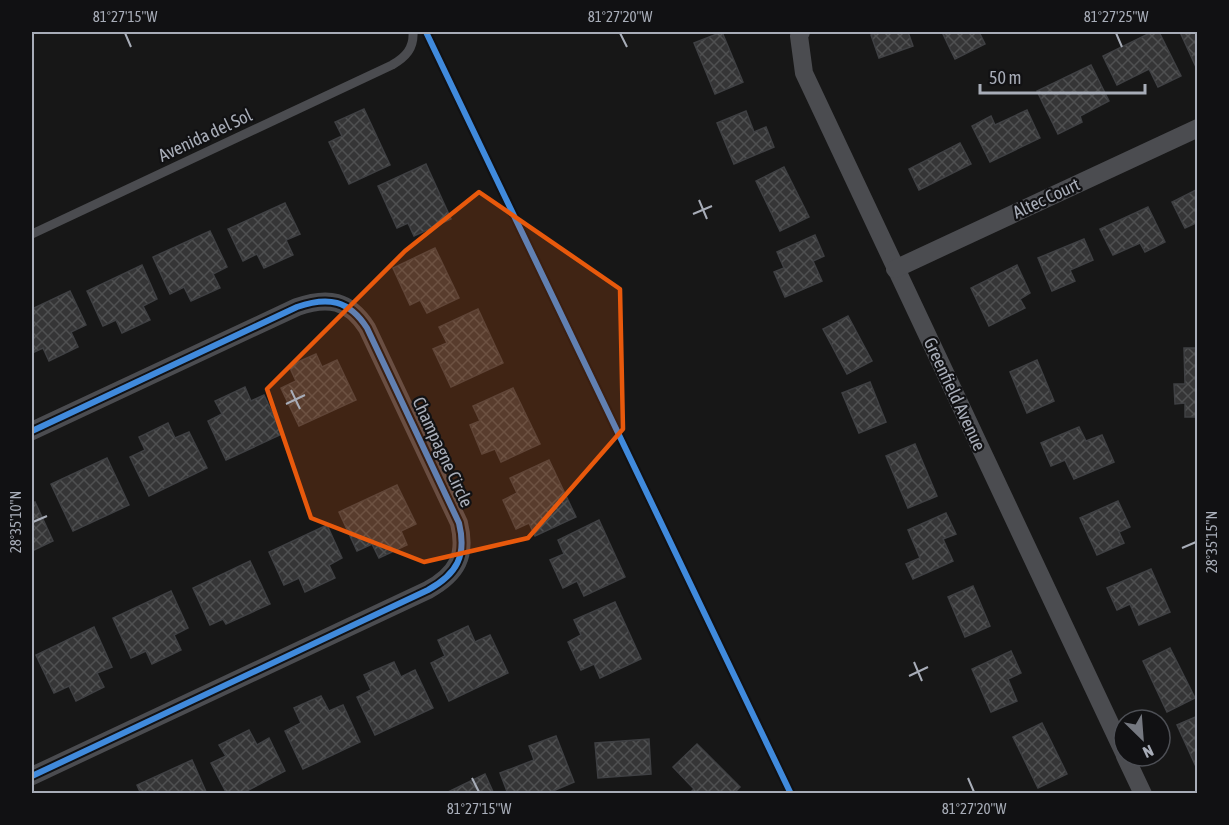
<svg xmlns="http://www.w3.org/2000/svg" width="1229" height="825" viewBox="0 0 1229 825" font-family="'Asap Condensed',sans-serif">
	<defs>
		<pattern id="building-cross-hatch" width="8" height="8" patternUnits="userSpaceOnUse" patternTransform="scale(1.5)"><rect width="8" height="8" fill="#353536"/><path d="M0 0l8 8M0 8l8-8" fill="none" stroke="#4f5051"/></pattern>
	</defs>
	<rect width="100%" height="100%" fill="#171717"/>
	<g fill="url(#building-cross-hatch)" stroke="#3f4043" stroke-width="1.5">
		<path d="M722 32 743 82 715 94 694 43Z"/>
		<path d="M879 32H908L913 46 879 58 871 35Z"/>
		<path d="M942 32H979L985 44 955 59Z"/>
		<path d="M1152 32H1159L1181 76 1158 87 1149 69 1117 85 1103 56Z"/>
		<path d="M1180 32H1198V66L1196 67Z"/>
		<path d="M1091 65 1109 101 1080 116 1082 122 1058 134 1037 91Z"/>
		<path d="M364 109 390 165 349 184 329 142 342 136 335 122Z"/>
		<path d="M1027 110 1040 138 990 162 972 126 991 116 995 125Z"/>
		<path d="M746 111 754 132 766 127 774 147 734 164 717 123Z"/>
		<path d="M960 143 971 164 919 190 909 169Z"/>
		<path d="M426 164 451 219 414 236 408 223 397 228 378 186Z"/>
		<path d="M784 167 809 217 780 231 756 181Z"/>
		<path d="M1198 189V222L1185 228 1172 202Z"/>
		<path d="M285 203 300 234 286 240 293 255 264 268 257 254 243 261 228 229Z"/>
		<path d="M1148 207 1165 242 1145 252 1140 243 1113 255 1100 229Z"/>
		<path d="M210 231 227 267 213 274 220 288 191 301 184 287 170 294 153 257Z"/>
		<path d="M815 235 824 256 813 261 822 281 785 297 774 272 784 268 777 252Z"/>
		<path d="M1084 239 1093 260 1070 270 1075 281 1052 291 1038 258Z"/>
		<path d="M435 248 459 298 427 313 420 300 410 305 393 268Z"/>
		<path d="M142 265 157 299 143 306 150 320 122 333 116 320 103 326 87 291Z"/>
		<path d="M1017 265 1030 293 1020 299 1025 308 989 326 971 288Z"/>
		<path d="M70 291 86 325 71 332 78 347 49 361 43 348 32 353V309Z"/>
		<path d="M478 309 503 363 451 387 433 349 447 343 439 327Z"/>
		<path d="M848 316 872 361 847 374 823 329Z"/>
		<path d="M1184 348H1198V417H1185V403L1175 404 1174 384H1185Z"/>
		<path d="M316 354 322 367 337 360 356 400 299 426 281 388 296 381 289 366Z"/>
		<path d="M1037 360 1054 401 1027 413 1010 372Z"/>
		<path d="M870 382 886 422 859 433 842 393Z"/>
		<path d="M245 387 251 401 264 395 282 434 226 460 208 421 222 414 215 401Z"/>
		<path d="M513 388 540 444 501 462 495 449 482 454 470 425 480 421 473 406Z"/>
		<path d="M168 423 175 438 189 432 207 468 149 496 130 457 145 450 139 437Z"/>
		<path d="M1079 427 1086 441 1102 435 1114 462 1074 479 1065 460 1051 466 1041 443Z"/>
		<path d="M915 444 937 496 908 508 886 456Z"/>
		<path d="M107 458 129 505 73 531 51 484Z"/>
		<path d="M549 460 576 517 535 536 529 523 516 529 503 500 517 493 510 478Z"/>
		<path d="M397 485 416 524 401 531 407 545 379 558 372 544 357 551 339 512Z"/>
		<path d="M1118 501 1130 527 1119 532 1124 543 1097 555 1080 518Z"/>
		<path d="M35 502 53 541 32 551V503Z"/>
		<path d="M946 513 956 534 943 539 953 561 913 579 906 564 920 558 908 530Z"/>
		<path d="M599 520 625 577 584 596 577 581 563 588 550 560 564 554 558 540Z"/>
		<path d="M327 525 342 558 329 565 335 578 305 592 299 578 284 585 269 552Z"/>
		<path d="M250 561 270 604 226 624 223 619 210 625 193 588Z"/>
		<path d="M1151 569 1170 612 1139 625 1130 604 1117 610 1107 588Z"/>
		<path d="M973 586 990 626 965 637 948 597Z"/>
		<path d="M171 591 188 628 174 635 181 650 152 664 146 651 131 658 113 618Z"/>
		<path d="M615 602 641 659 600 678 594 664 581 670 568 642 581 635 574 620Z"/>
		<path d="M468 626 475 642 490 635 508 673 449 701 431 663 445 656 438 640Z"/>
		<path d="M94 627 112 667 97 673 104 687 76 701 69 686 54 693 36 655Z"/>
		<path d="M1170 648 1195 698 1167 712 1143 661Z"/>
		<path d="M1011 651 1021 673 1008 679 1017 701 991 712 972 669Z"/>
		<path d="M394 662 401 677 415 670 433 708 375 735 357 697 371 690 364 675Z"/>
		<path d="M321 696 329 711 343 705 360 742 303 769 285 731 301 723 294 708Z"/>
		<path d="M1198 716V771L1177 725Z"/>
		<path d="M1042 723 1067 774 1038 788 1013 737Z"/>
		<path d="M249 730 257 745 269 738 285 771 241 794H227L211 763 226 756 219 745Z"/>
		<path d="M556 736 574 782 546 794H508L500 773 534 760 529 746Z"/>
		<path d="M649 739 651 774 598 778 595 743Z"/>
		<path d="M697 744 740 787 733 794H689L694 789 673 767Z"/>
		<path d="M192 760 207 794H141L137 785Z"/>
		<path d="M485 774 494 794H444Z"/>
	</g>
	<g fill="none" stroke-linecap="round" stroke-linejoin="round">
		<path stroke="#4b4c50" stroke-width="9" d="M32 234 392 65C406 57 414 48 413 32"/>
		<g stroke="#4b4c50" stroke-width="18">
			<path d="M801 32 799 36 804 73 1124 753"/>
			<path d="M895 269 1198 128"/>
			<path d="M32 431 297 307C328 296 349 300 367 328L459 523C467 556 457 574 428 590L32 776"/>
			<path d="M1125 756 1143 794"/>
		</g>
		<g stroke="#111113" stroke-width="10">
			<g id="cycleway">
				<path d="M426 32 791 794"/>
				<path d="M32 431 297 307C328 296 349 300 367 328L459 523C467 556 457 574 428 590L32 776"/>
			</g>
		</g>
		<use href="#cycleway" stroke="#408adc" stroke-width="6"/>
	</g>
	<path fill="#e8590c" fill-opacity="0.2" stroke="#e8590c" stroke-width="4.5" stroke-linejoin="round" d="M479 192 620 289 623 429 528 538 424 562 311 518 267 389 405 251Z"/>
	<path fill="none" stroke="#a8adb8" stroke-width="2" d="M125 33 131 47M620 33 627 47M1116 33 1122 47M699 200 707 219M693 214 712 206M291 390 300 409M286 404 305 395M33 522 47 516M1182 548 1196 542M914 662 922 681M909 676 928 667M472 778 479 792M968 778 974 792"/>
	<g text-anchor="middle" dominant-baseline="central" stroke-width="4.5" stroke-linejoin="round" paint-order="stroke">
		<g font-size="18" fill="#a8adb8" stroke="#111113">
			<text transform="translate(205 135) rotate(-25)">Avenida del Sol</text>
			<text transform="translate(1046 198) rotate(-25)">Altec Court</text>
			<text transform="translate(955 394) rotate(65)">Greenfield Avenue</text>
			<text transform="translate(443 452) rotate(65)">Champagne Circle</text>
		</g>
	</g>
	<rect width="1229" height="825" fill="none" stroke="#111113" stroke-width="66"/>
	<g transform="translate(1142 738) rotate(155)"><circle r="28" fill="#111113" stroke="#4d4f55" stroke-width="1.5"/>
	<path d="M0-4.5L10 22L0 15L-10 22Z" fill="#757880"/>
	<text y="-9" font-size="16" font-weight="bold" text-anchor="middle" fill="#a8adb8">N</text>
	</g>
	<path d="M980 84v9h165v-9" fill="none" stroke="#a8adb8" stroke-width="3"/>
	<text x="989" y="84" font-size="18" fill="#a8adb8" stroke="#111113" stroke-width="4.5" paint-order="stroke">50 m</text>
	<rect x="33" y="33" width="1163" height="759" fill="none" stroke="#a8adb8" stroke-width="2"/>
	<g font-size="15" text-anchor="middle" fill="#a8adb8">
		<text x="125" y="22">81°27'15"W</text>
		<text x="620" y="22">81°27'20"W</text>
		<text x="1116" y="22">81°27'25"W</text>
		<text transform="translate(16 522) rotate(-90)" y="5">28°35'10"N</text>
		<text transform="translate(1212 542) rotate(-90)" y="5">28°35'15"N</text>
		<text x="479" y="814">81°27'15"W</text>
		<text x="974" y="814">81°27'20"W</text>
	</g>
</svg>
